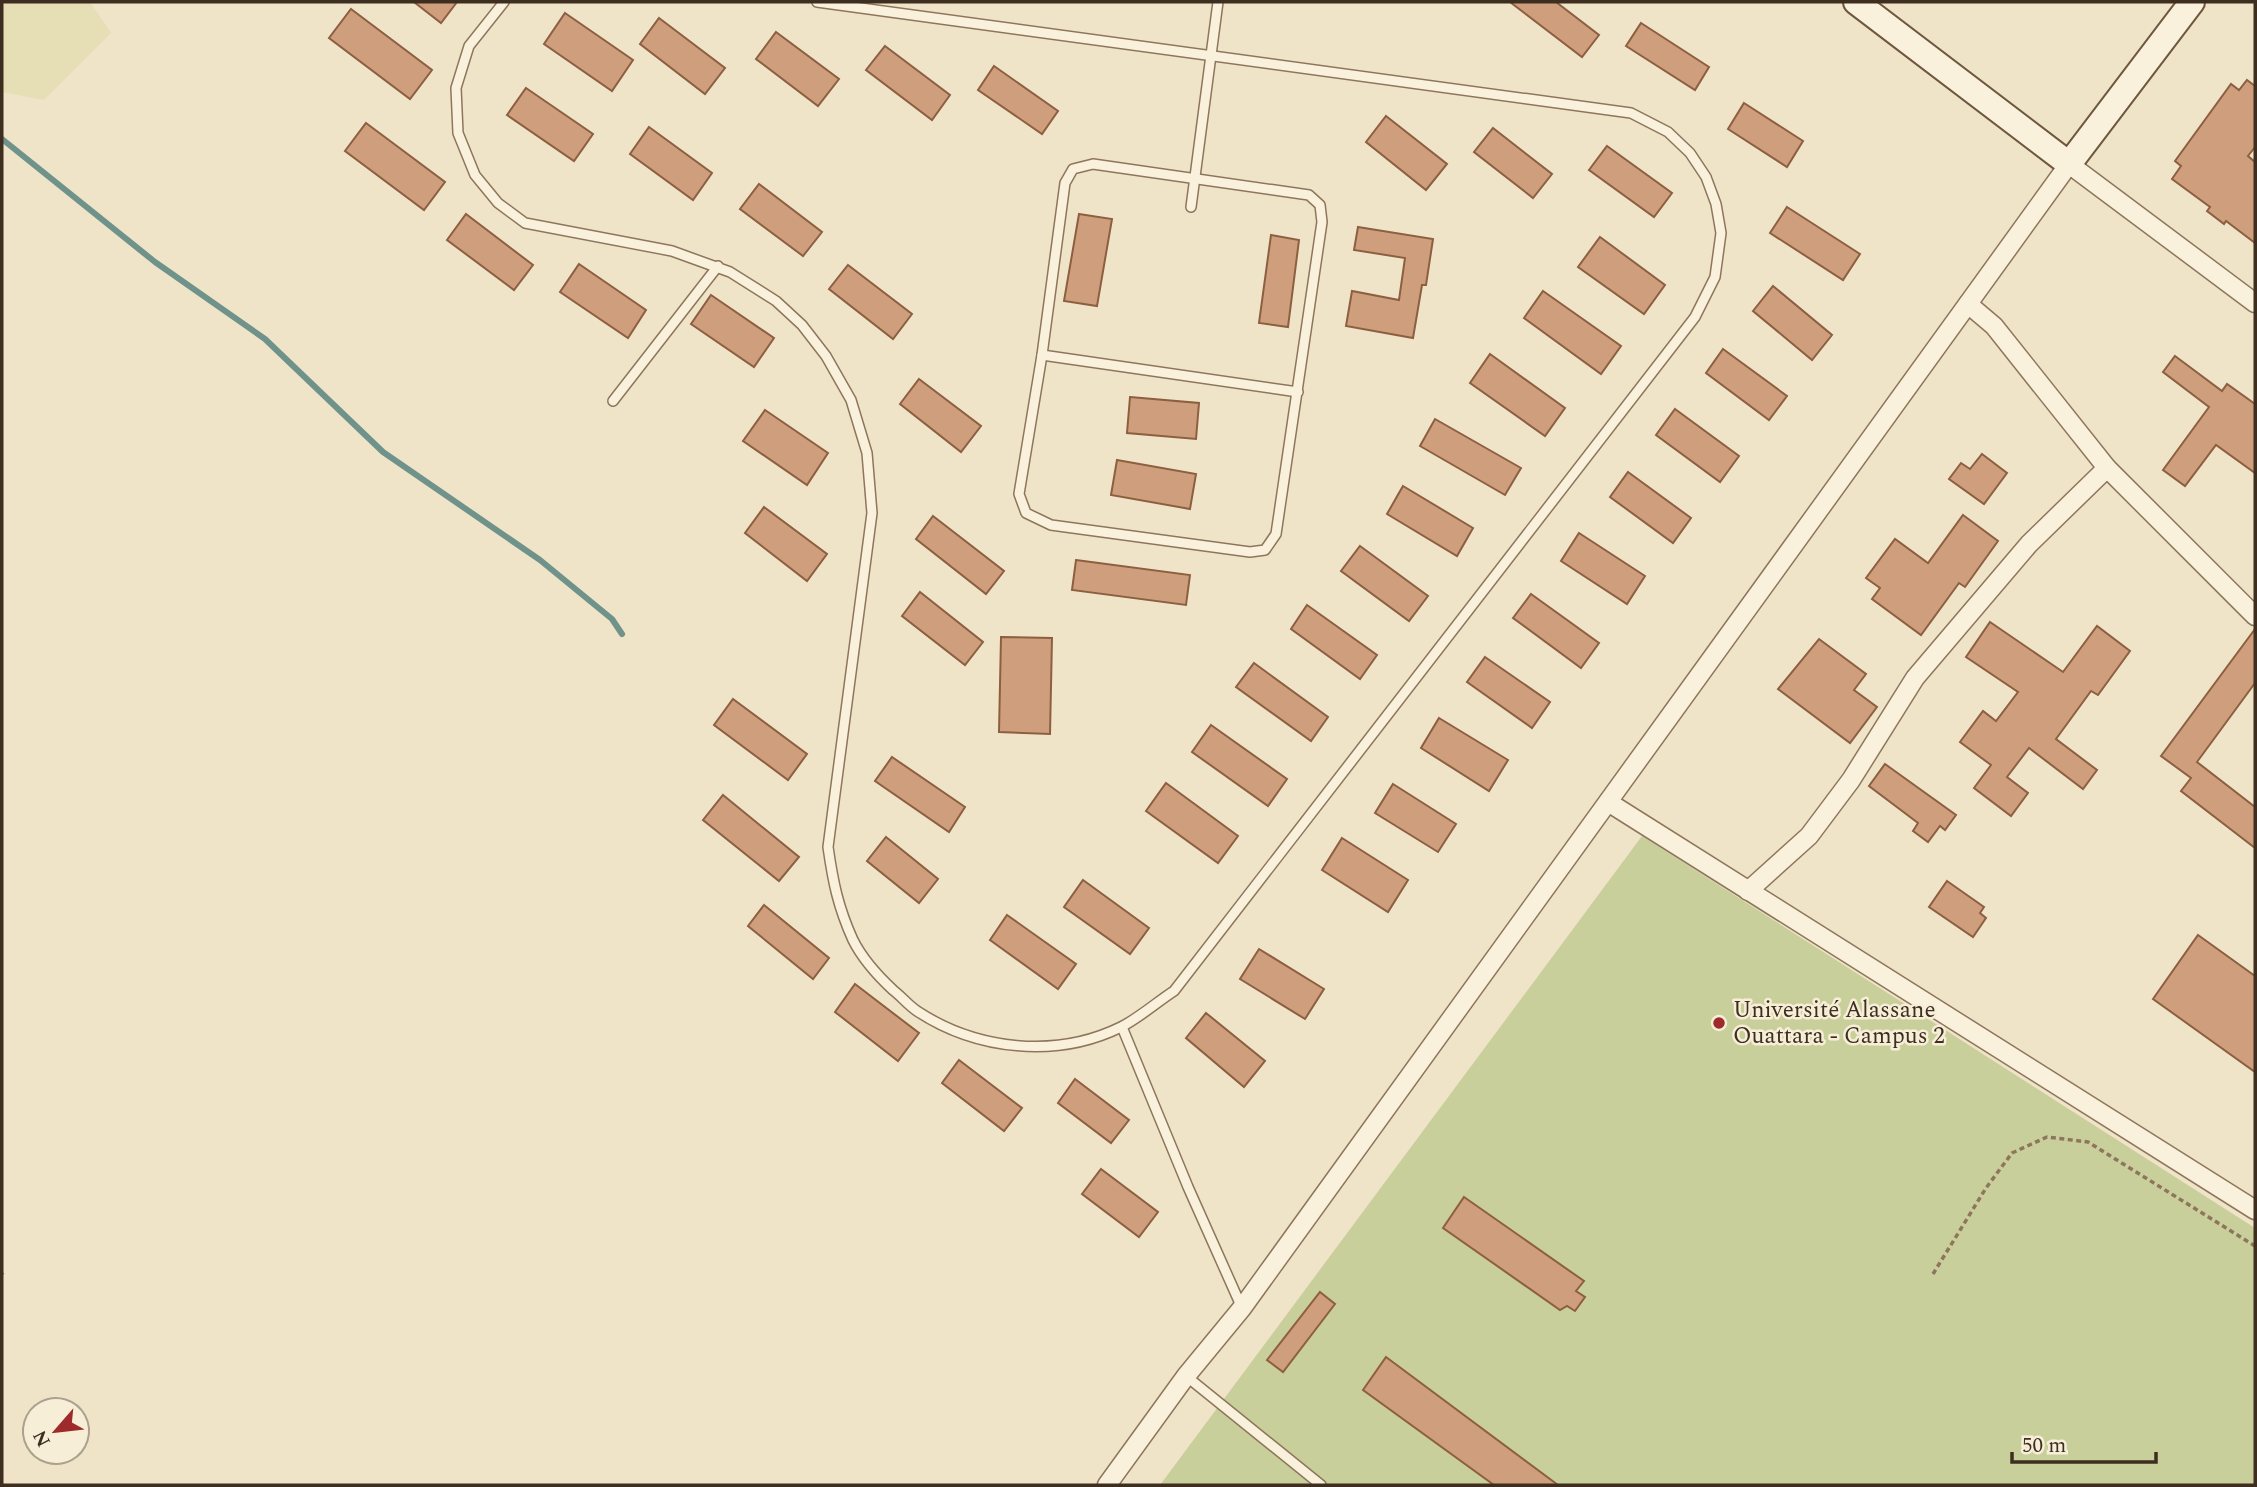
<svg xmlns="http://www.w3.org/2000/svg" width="2257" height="1487" viewBox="0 0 2257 1487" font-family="Spectral,serif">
	<rect width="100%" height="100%" fill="#f0e4c8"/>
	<path fill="#e6deb5" d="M2 2H90L111 33 44 100 2 92Z"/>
	<path fill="#c9cf9b" d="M1642 836 2255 1228V1485H1160Z"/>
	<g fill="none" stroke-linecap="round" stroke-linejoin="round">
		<path stroke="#6f938a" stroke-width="6" d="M2 139 155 262 265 339 383 452 540 560 612 619 622 634"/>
	</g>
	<g fill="#cf9f7d" stroke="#8d5f41" stroke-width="2">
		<path d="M414 2H457L441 23Z"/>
		<path d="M1510 2H1556L1599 35 1582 57Z"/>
		<path d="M351 9 432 70 410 99 329 38Z"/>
		<path d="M565 13 633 60 612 91 544 44Z"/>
		<path d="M659 18 725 68 705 94 640 44Z"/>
		<path d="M1641 23 1709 67 1695 90 1626 46Z"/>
		<path d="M776 32 839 79 818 106 756 59Z"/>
		<path d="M885 46 950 95 932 120 866 70Z"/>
		<path d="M994 66 1058 111 1042 134 978 90Z"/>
		<path d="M2247 80 2255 86V147L2248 156 2255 162V243L2226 221 2224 224 2207 211 2210 207 2172 179 2181 166 2175 161 2231 84 2239 90Z"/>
		<path d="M526 88 593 134 574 161 507 115Z"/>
		<path d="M1744 103 1803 141 1787 167 1728 129Z"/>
		<path d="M1386 116 1447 164 1426 190 1366 142Z"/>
		<path d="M366 123 445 182 424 210 345 151Z"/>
		<path d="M649 127 712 173 693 200 630 154Z"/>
		<path d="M1493 128 1552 174 1533 198 1474 152Z"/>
		<path d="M1607 146 1672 193 1654 217 1589 170Z"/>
		<path d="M759 184 822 232 803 256 740 209Z"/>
		<path d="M1787 207 1860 254 1843 280 1770 233Z"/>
		<path d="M466 214 533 265 514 290 447 240Z"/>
		<path d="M1079 214 1112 219 1097 306 1064 301Z"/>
		<path d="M1358 227 1433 239 1426 285H1422L1413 338 1346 326 1352 291 1399 300 1405 258 1354 250Z"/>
		<path d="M1271 235 1299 240 1288 327 1259 323Z"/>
		<path d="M1600 237 1665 285 1644 314 1578 267Z"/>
		<path d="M579 264 646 310 628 338 560 292Z"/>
		<path d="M848 265 912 314 893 339 829 289Z"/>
		<path d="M1773 286 1832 335 1812 360 1753 311Z"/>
		<path d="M1543 291 1621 346 1601 374 1524 318Z"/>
		<path d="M711 295 774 338 754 367 691 324Z"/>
		<path d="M1723 349 1787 396 1769 420 1706 373Z"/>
		<path d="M1490 354 1565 408 1545 436 1470 383Z"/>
		<path d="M2175 356 2222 391 2227 384 2255 404V473L2216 445 2185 486 2163 470 2209 407 2163 372Z"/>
		<path d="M919 379 981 426 961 452 900 404Z"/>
		<path d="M1130 397 1199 403 1196 439 1127 433Z"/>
		<path d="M1675 409 1739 456 1720 482 1656 435Z"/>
		<path d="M765 410 828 453 807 485 743 441Z"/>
		<path d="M1435 419 1521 468 1505 495 1420 446Z"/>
		<path d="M1982 454 2007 473 1984 504 1949 479 1961 463 1970 469Z"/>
		<path d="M1117 460 1196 474 1190 509 1111 495Z"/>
		<path d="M1628 472 1691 518 1673 543 1610 497Z"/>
		<path d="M1403 486 1473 528 1457 556 1387 514Z"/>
		<path d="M764 507 827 554 807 581 745 533Z"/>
		<path d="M1963 515 1998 541 1965 587 1959 583 1921 635 1872 599 1880 588 1866 578 1895 539 1928 563Z"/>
		<path d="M933 516 1004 571 986 594 916 539Z"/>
		<path d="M1579 533 1645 576 1627 604 1561 561Z"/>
		<path d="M1360 546 1428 596 1409 621 1341 571Z"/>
		<path d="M1076 560 1190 575 1186 605 1072 590Z"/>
		<path d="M920 592 983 642 965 665 902 616Z"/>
		<path d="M1531 594 1599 643 1581 668 1513 618Z"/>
		<path d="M1307 605 1377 655 1360 679 1291 629Z"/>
		<path d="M1990 622 2063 672 2097 626 2130 651 2098 695 2091 691 2056 739 2097 770 2083 789 2029 748 2007 777 2028 793 2011 816 1974 788 1991 765 1960 742 1983 711 1996 721 2018 692 1966 657Z"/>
		<path d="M2255 629V683L2197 762 2255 807V848L2181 791 2191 778 2161 756Z"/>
		<path d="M1001 637 1052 638 1050 734 999 732Z"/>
		<path d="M1819 639 1866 674 1854 690 1877 707 1850 743 1778 689Z"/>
		<path d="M1485 657 1550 702 1532 728 1467 682Z"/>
		<path d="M1254 663 1328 717 1311 741 1236 687Z"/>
		<path d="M733 699 807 754 788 780 714 725Z"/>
		<path d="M1439 718 1508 760 1489 791 1421 748Z"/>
		<path d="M1211 725 1287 779 1268 806 1192 752Z"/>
		<path d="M892 757 965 807 949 832 875 781Z"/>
		<path d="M1885 764 1956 815 1945 830 1940 826 1928 842 1913 831 1918 823 1869 786Z"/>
		<path d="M1166 783 1238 836 1218 863 1146 811Z"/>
		<path d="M1393 784 1456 824 1438 852 1375 813Z"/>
		<path d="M723 795 799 857 779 881 703 820Z"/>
		<path d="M886 837 938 879 919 903 867 861Z"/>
		<path d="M1342 838 1408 880 1388 912 1322 870Z"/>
		<path d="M1083 880 1149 928 1130 954 1064 907Z"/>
		<path d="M1947 881 1984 907 1980 913 1986 918 1973 937 1929 907Z"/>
		<path d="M764 905 829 958 813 979 748 926Z"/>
		<path d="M1007 915 1076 964 1058 989 990 940Z"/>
		<path d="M2198 935 2255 976V1072L2153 999Z"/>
		<path d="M1259 949 1324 989 1305 1019 1240 979Z"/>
		<path d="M855 984 919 1033 898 1061 835 1012Z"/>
		<path d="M1206 1013 1265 1061 1244 1087 1186 1038Z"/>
		<path d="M959 1060 1022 1108 1004 1131 942 1083Z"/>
		<path d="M1075 1079 1129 1120 1111 1143 1058 1103Z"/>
		<path d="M1101 1169 1158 1212 1139 1237 1082 1194Z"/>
		<path d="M1464 1197 1584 1281 1576 1291 1585 1297 1575 1311 1567 1306 1560 1310 1443 1228Z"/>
		<path d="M1320 1292 1335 1304 1283 1372 1267 1360Z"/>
		<path d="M1386 1357 1558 1485H1494L1363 1390Z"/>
	</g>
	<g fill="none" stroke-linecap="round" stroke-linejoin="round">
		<g stroke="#8d765c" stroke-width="12">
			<g id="lane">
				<path d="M504 2 469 46 456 88 458 133 475 175 498 203 525 223 672 251 730 272 776 301 802 325 826 356 851 400 867 453 872 513 828 847C833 882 838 907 853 940 862 958 878 976 893 990 901 996 908 1005 917 1011 976 1050 1056 1059 1121 1027 1139 1018 1157 1002 1174 991L1695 317 1715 277 1721 233 1716 204 1706 177 1690 153 1668 132 1631 113 817 2"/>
				<path d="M1093 164 1309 195 1320 205 1322 222 1276 534 1265 550 1250 552 1051 525 1026 513 1019 494 1042 355 1065 183 1073 169Z"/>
				<path d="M1191 207 1218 2"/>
				<path d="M1042 355 1298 392"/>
				<path d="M613 401 718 266"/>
				<path d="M1122 1027 1188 1187 1242 1308"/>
				<path d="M1186 1376 1321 1485"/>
			</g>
		</g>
		<g stroke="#8d765c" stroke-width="21">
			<g id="street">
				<path d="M1968 304 1994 326 2107 468 2255 616"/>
				<path d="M1608 802 2255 1210"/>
				<path d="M1748 891 1809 836 1851 780 1915 678 2029 544 2107 468"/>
				<path d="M1107 1485 1186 1376 1242 1308 2069 164 2255 303"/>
			</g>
		</g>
		<g stroke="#6f573f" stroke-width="28">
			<path id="secondary" d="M1856 2 2069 164 2192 2"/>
		</g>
		<g stroke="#8d765c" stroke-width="3.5" stroke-dasharray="5 3.5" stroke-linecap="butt">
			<path d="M2 1274 3 1275"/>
			<path d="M1933 1274 1986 1188 2012 1153 2047 1137 2088 1142 2255 1246"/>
		</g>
		<use href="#lane" stroke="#faf1dc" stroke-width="9"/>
		<use href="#street" stroke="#faf1dc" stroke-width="18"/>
		<use href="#secondary" stroke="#faf1dc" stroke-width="24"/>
	</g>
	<circle fill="#9e2a2b" stroke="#f7eed8" stroke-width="2.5" cx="1719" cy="1023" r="7"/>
	<g text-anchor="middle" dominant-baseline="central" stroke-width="5" stroke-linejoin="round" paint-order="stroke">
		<g font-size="23" fill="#3d2e20" stroke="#f7eed8" text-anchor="start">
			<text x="1733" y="1010">Université Alassane<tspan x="1733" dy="26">Ouattara - Campus 2</tspan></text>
		</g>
	</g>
	<rect width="2257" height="1487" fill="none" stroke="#3d2e20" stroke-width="7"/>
	<g transform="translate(56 1431) rotate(242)"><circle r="33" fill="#f7eed8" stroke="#ada18e" stroke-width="2"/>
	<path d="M0-5L12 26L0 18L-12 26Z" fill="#9e2a2b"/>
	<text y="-10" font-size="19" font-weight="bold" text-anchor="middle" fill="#3d2e20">N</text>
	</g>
	<path d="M2012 1452v10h144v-10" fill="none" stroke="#3d2e20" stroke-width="3.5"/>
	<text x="2022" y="1452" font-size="21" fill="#3d2e20" stroke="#f7eed8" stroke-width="5" paint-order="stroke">50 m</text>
</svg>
